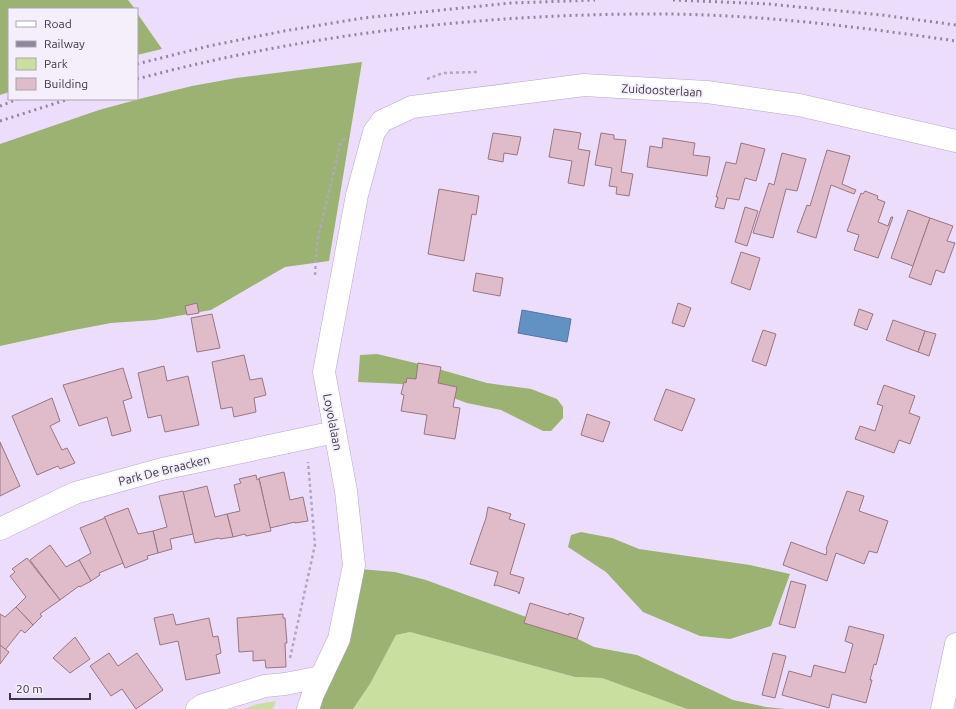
<svg xmlns="http://www.w3.org/2000/svg" width="956" height="709" viewBox="0 0 956 709" font-family="Ubuntu,sans-serif">
	<rect width="100%" height="100%" fill="#edddfc"/>
	<g fill="#c8df9f">
		<path d="M410 632 575 677 602 678 687 709H353L370 684 396 635Z"/>
		<path d="M276 701 273 709H243L258 704Z"/>
	</g>
	<g fill="#9bb272">
		<path d="M0 0H128L135 9H9V92L0 95Z"/>
		<path d="M137 13 162 49 137 55Z"/>
		<path d="M362 62 329 261 285 267 211 310 155 320 111 323 69 331 0 346V144L99 110 143 98 192 86 236 78Z"/>
		<path d="M377 354 428 366 487 383 531 389 557 399 563 407V418L551 431H543L501 410 467 403 434 391 401 384 358 382 360 355Z"/>
		<path d="M581 532 612 538 639 549 750 565 790 574 771 626 730 639 700 636 643 612 606 572 568 547 571 535Z"/>
		<path d="M360 569 395 572 426 580 556 628 594 647 637 655 733 700 766 707 785 709H687L602 678 575 677 410 632 396 635 370 684 353 709H310Z"/>
	</g>
	<path fill="#6292c3" stroke="#57769c" d="M522 310 571 319 567 342 518 333Z"/>
	<g fill="#e0bbc9" stroke="#997683">
		<path d="M554 129 581 133 578 149 590 151 584 186 568 183 572 161 549 157Z"/>
		<path d="M493 133 521 137 517 155 504 153 503 162 488 159Z"/>
		<path d="M601 133 614 135V139L626 140 621 172 633 174 629 196 616 194 617 187 609 186 612 168 595 165Z"/>
		<path d="M663 138 695 143 693 155 710 157 707 176 647 167 650 146 662 148Z"/>
		<path d="M741 143 765 149 756 181 745 178 739 200 727 198 724 209 715 207 718 197H716L726 162 736 164Z"/>
		<path d="M827 150 850 156 842 184 856 190 854 194 831 185 816 238 797 232 807 205 810 206Z"/>
		<path d="M782 153 806 159 797 191 786 189 773 238 753 233 769 183 774 185Z"/>
		<path d="M439 189 479 196 476 215 472 214 464 261 428 254Z"/>
		<path d="M865 191 878 196 877 199 885 202 878 222 888 226 891 217H893L878 258 854 250 859 235 847 231 861 193 863 194Z"/>
		<path d="M745 207 758 211 747 246 735 242Z"/>
		<path d="M908 210 930 218 913 266 891 258Z"/>
		<path d="M930 218 953 226 947 241 955 243 944 273 936 270 931 285 909 277Z"/>
		<path d="M741 252 760 258 750 290 731 283Z"/>
		<path d="M476 273 503 278 500 296 473 291Z"/>
		<path d="M197 303 199 313 187 315 185 306Z"/>
		<path d="M678 303 691 308 684 327 672 323Z"/>
		<path d="M859 309 873 314 867 330 854 325Z"/>
		<path d="M212 314 220 348 197 352 191 318Z"/>
		<path d="M893 320 925 331 918 352 886 340Z"/>
		<path d="M763 330 776 334 766 366 752 361Z"/>
		<path d="M925 331 936 334 929 356 918 352Z"/>
		<path d="M244 355 250 380 262 378 266 395 254 398 256 412 234 417 232 407 221 409 212 362Z"/>
		<path d="M418 363 441 367 438 383 457 387 453 407 460 408 455 439 424 434 427 415 401 411 404 395 401 394 404 382 406 383 407 378 416 379Z"/>
		<path d="M164 366 167 381 188 376 199 425 165 432 161 415 148 418 138 373Z"/>
		<path d="M123 368 132 398 123 401 131 431 112 436 107 417 79 426 63 385Z"/>
		<path d="M884 385 915 396 909 413 920 417 910 444 899 440 894 453 855 439 860 426 875 431 883 406 877 404Z"/>
		<path d="M666 389 695 399 682 431 654 420Z"/>
		<path d="M52 398 60 421 50 426 62 450 67 448 75 463 60 469 58 466 37 475 12 416Z"/>
		<path d="M587 414 610 422 603 442 581 435Z"/>
		<path d="M0 442 20 486 0 496Z"/>
		<path d="M284 472 290 500 303 497 308 521 295 523V522L270 528 259 478Z"/>
		<path d="M256 475 257 480 259 479 271 531 246 536 245 534 233 537 227 514 240 511 234 485 241 483 239 479Z"/>
		<path d="M207 486 215 517 227 514 233 537 220 539 219 538 195 543 183 492Z"/>
		<path d="M183 491 193 534 170 539 172 549 158 553 153 531 167 527 159 496Z"/>
		<path d="M847 491 864 496 859 511 888 521 877 553 869 551 864 564 836 553 827 581 783 565 791 542 826 555 827 550 826 549Z"/>
		<path d="M488 507 511 514 509 519 525 524 510 574 524 578 519 594 518 592 496 585 494 586 498 572 470 564 486 518Z"/>
		<path d="M128 508 138 534 153 531 158 553 147 556 148 559 125 568 104 517Z"/>
		<path d="M105 518 123 563 99 573 100 575 91 581 79 560 91 553 80 528Z"/>
		<path d="M50 545 66 567 79 560 91 581 80 587 79 586 60 600 30 560Z"/>
		<path d="M27 558 60 600 40 614 42 616 33 625 16 607 26 597 10 576 15 572 12 569Z"/>
		<path d="M791 581 806 585 795 628 779 624Z"/>
		<path d="M530 603 569 615V613L584 618 577 639 524 623Z"/>
		<path d="M16 607 33 625 25 633 21 630 5 650 0 645V614L5 617Z"/>
		<path d="M173 614 176 625 209 618 213 637 218 636 221 653 216 655 220 673 186 680 178 641 160 645 154 618Z"/>
		<path d="M283 614V618H285L287 643H285L286 667 266 668 265 660 253 661V651L239 652 237 618Z"/>
		<path d="M849 626 884 635 876 665 874 664 870 680H872L866 703 832 694 829 708 782 695 789 671 811 677 814 665 845 673 853 644 845 641Z"/>
		<path d="M75 637 90 659 70 673 53 658Z"/>
		<path d="M0 645 9 652 0 664Z"/>
		<path d="M109 653 118 666 137 653 163 690 136 709 122 689 111 696 90 666Z"/>
		<path d="M773 653 786 656 775 698 762 695Z"/>
	</g>
	<g fill="none" stroke-linecap="round" stroke-linejoin="round">
		<g stroke="#b7a8c6" stroke-width="23">
			<g id="street">
				<path d="M0 529 75 493 162 469 335 432"/>
				<path d="M197 709 203 705 265 686 285 684 321 677"/>
				<path d="M308 709 313 694 339 639 354 565 346 491 324 372 357 195 374 132 382 121 412 107 584 85 707 92 799 105 956 141"/>
				<path d="M942 709 956 644"/>
			</g>
		</g>
		<g stroke="#b3a6bf" stroke-width="2.5" stroke-dasharray="3 3" stroke-linecap="butt">
			<path d="M427 79 443 73 477 72"/>
			<path d="M315 275 317 242 340 145 346 137"/>
			<path d="M290 658 315 545 308 462"/>
		</g>
		<use href="#street" stroke="#fff" stroke-width="22"/>
		<g stroke="#91869b" stroke-width="3" stroke-dasharray="2 4" stroke-linecap="butt">
			<path d="M673 0 768 4 882 15 956 25"/>
			<path d="M137 64 209 46 284 31 363 18 511 3 595 0"/>
			<path d="M137 79C309 33 489 13 667 14 764 15 860 27 956 41"/>
			<path d="M0 106 18 99"/>
			<path d="M0 121 69 99"/>
		</g>
	</g>
	<g text-anchor="middle" dominant-baseline="central" stroke-width="3.5" stroke-linejoin="round" paint-order="stroke">
		<g font-size="12" fill="#3c3642" stroke="#f5eefb">
			<text transform="translate(662 90) rotate(3)">Zuidoosterlaan</text>
			<text transform="translate(333 422) rotate(79)">Loyolalaan</text>
			<text transform="translate(164 470) rotate(-14)">Park De Braacken</text>
		</g>
	</g>
	<rect x="8" y="8" width="130" height="92" fill="#f5eefb" stroke="#aba4b1"/>
	<rect x="16" y="21" width="20" height="6" fill="#ffffff" stroke="#aba4b1"/>
	<text x="44" y="28" font-size="12" fill="#3c3642">Road</text>
	<rect x="16" y="41" width="20" height="6" fill="#91869b" stroke="#aba4b1"/>
	<text x="44" y="48" font-size="12" fill="#3c3642">Railway</text>
	<rect x="16" y="58" width="20" height="12" fill="#c8df9f" stroke="#aba4b1"/>
	<text x="44" y="68" font-size="12" fill="#3c3642">Park</text>
	<rect x="16" y="78" width="20" height="12" fill="#e0bbc9" stroke="#aba4b1"/>
	<text x="44" y="88" font-size="12" fill="#3c3642">Building</text>
	<path d="M10 693v6h80v-6" fill="none" stroke="#3c3642" stroke-width="2"/>
	<text x="16" y="693" font-size="12" fill="#3c3642" stroke="#f5eefb" stroke-width="3" paint-order="stroke">20 m</text>
</svg>
